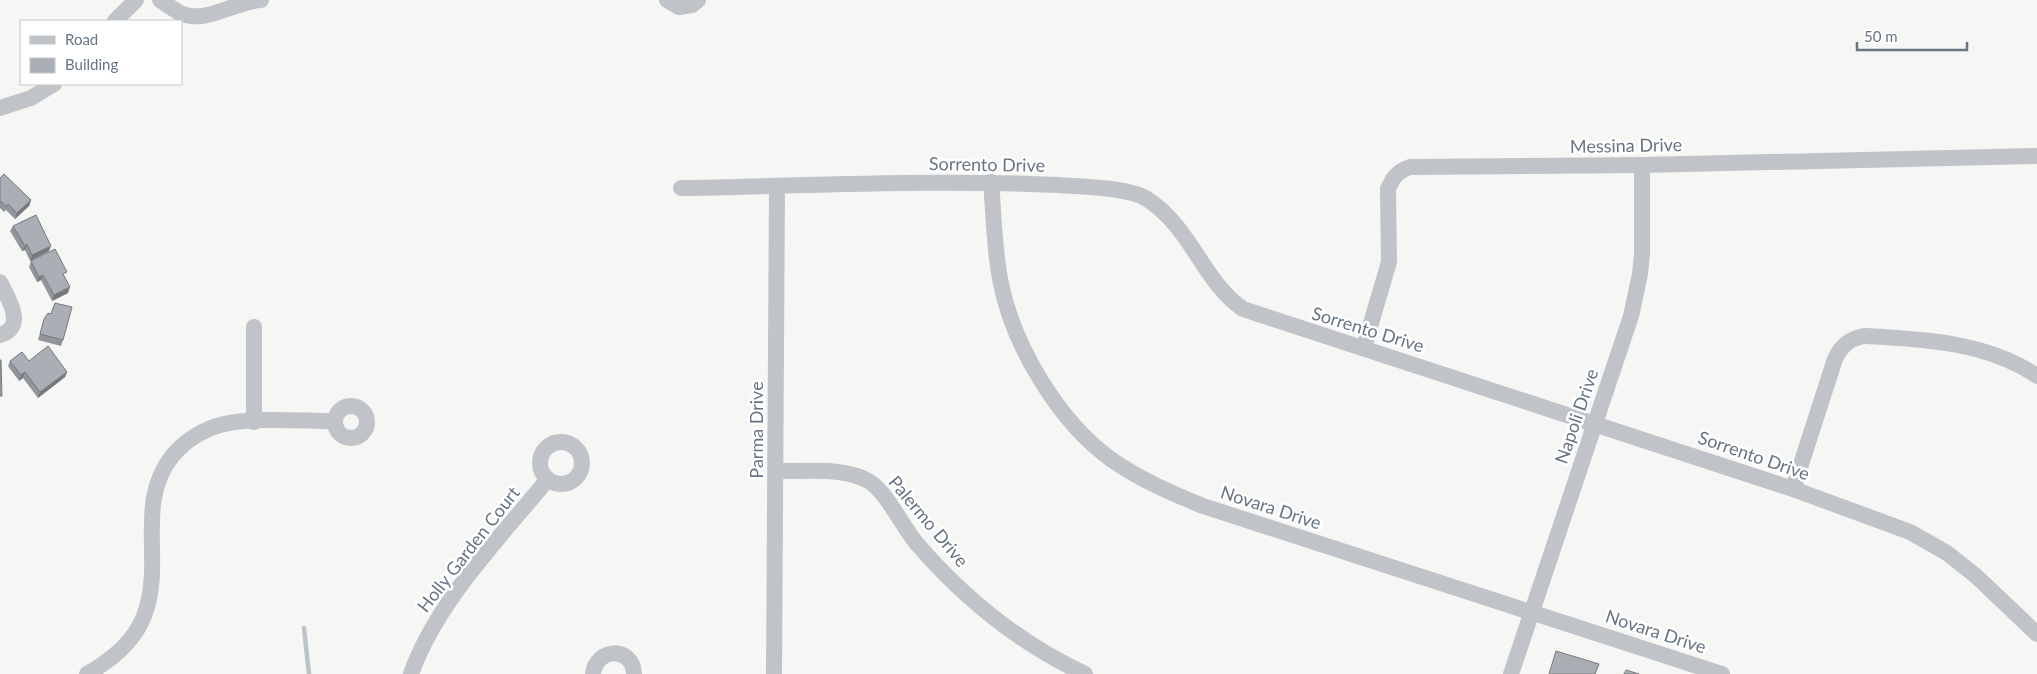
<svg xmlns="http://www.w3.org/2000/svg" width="2037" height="674" viewBox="0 0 2037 674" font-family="Lato,sans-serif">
	<rect width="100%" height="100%" fill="#f6f7f4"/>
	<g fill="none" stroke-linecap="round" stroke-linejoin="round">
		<path stroke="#bac4c9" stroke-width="4.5" d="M304 628 309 674"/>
		<g stroke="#c0c3c7" stroke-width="16">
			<path d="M160 0C166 4 173 9 180 13 206 25 235 1 261 0"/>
			<path d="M667 0 679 7 692 5 698 0"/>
			<path d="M115 21 136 0"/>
			<path d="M0 108 31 98 54 84"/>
			<path d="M991 182C994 216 994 251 1001 284 1014 347 1059 422 1112 460 1141 480 1171 493 1203 506L1722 674"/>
			<path d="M681 188C806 186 933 179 1058 185 1081 187 1129 187 1147 199 1192 228 1203 282 1243 309L1793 489 1910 532 1947 553 1976 576 2037 634"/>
			<path d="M0 282C8 298 27 327 0 335"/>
			<path d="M254 327V422"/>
			<path d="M1364 347 1389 262 1388 189C1393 177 1398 171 1410 167L1642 165 2037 156"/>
			<circle cx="351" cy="422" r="16"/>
			<circle cx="561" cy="463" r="21"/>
			<path d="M776 471C804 472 845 466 870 482 888 494 903 528 918 545 964 598 1021 644 1085 674"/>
			<path d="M1793 489 1835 359C1841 346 1849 339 1864 336 1923 339 1987 342 2037 376"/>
			<path d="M87 674C110 661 134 642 144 616 165 562 134 503 173 455 187 439 204 429 224 424 256 417 301 421 334 421"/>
			<path d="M411 674C437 601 499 539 548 479"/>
			<path d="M593 674C596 647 633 646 634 674"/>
			<path d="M774 674 777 186"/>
			<path d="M1511 674 1631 316 1640 274 1642 254V165"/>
		</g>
	</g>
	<g fill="#91969c">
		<path d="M0 178 31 200 29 206 15 219 6 210 4 212 0 208Z"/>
		<path d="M13 226 49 251 30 261 25 250 22 251 10 231Z"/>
		<path d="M31 261 65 277 68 293 52 301 41 280 37 282 29 267Z"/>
		<path d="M55 303 63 340 61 346 38 340 44 319 51 314Z"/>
		<path d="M10 361H29L67 372 65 377 38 398 23 378 19 381 8 366Z"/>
	</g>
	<g fill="#767a7f">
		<path d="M31 200 29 206 15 219 17 213Z"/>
		<path d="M27 244 25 250 22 251 25 246Z"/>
		<path d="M51 246 49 251 30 261 32 255Z"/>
		<path d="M43 275 41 280 37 282 39 277Z"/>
		<path d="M70 287 68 293 52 301 54 295Z"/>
		<path d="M25 372 23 378 19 381 21 375Z"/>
		<path d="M67 372 65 377 38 398 40 392Z"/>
	</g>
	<g fill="#a9afb5" stroke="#767a7f">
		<path d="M4 174 31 200 17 213 8 204 6 207 1 201 0 202V178Z"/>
		<path d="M36 215 51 246 32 255 27 244 25 246 13 226Z"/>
		<path d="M55 249 67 272 63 274 70 287 54 295 43 275 39 277 31 261Z"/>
		<path d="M55 303 72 307 63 340 40 334 44 319 48 313 51 314Z"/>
		<path d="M48 346 67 372 40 392 25 372 21 375 10 361 22 352 29 361Z"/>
		<path d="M0 360H1L2 396H0Z"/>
		<path d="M1556 651 1599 664 1595 674H1549Z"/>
		<path d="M1626 670 1639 674H1624Z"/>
	</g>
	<g text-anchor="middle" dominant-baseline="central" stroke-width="5" stroke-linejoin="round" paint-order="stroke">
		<g font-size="18" fill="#677583" stroke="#fff">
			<text transform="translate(1626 145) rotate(-1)">Messina Drive</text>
			<text transform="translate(987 164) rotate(1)">Sorrento Drive</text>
			<text transform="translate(1368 329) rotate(17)">Sorrento Drive</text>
			<text transform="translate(1576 416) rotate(-71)">Napoli Drive</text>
			<text transform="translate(756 430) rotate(-90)">Parma Drive</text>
			<text transform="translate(1754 455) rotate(19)">Sorrento Drive</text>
			<text transform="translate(1271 507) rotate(18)">Novara Drive</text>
			<text transform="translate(929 521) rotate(50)">Palermo Drive</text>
			<text transform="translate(468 549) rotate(-52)">Holly Garden Court</text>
			<text transform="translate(1656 631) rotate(18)">Novara Drive</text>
		</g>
	</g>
	<rect x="20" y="20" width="162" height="65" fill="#ffffff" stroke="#c2c8cd"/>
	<rect x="30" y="36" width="25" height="8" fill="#c0c3c7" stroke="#c2c8cd"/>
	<text x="65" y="45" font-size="15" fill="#677583">Road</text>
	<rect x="30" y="58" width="25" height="15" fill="#a9afb5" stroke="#c2c8cd"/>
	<text x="65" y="70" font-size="15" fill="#677583">Building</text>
	<path d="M1857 42v8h110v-8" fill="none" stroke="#677583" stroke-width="2.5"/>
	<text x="1864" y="42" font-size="15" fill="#677583" stroke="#ffffff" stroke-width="4" paint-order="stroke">50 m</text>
</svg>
